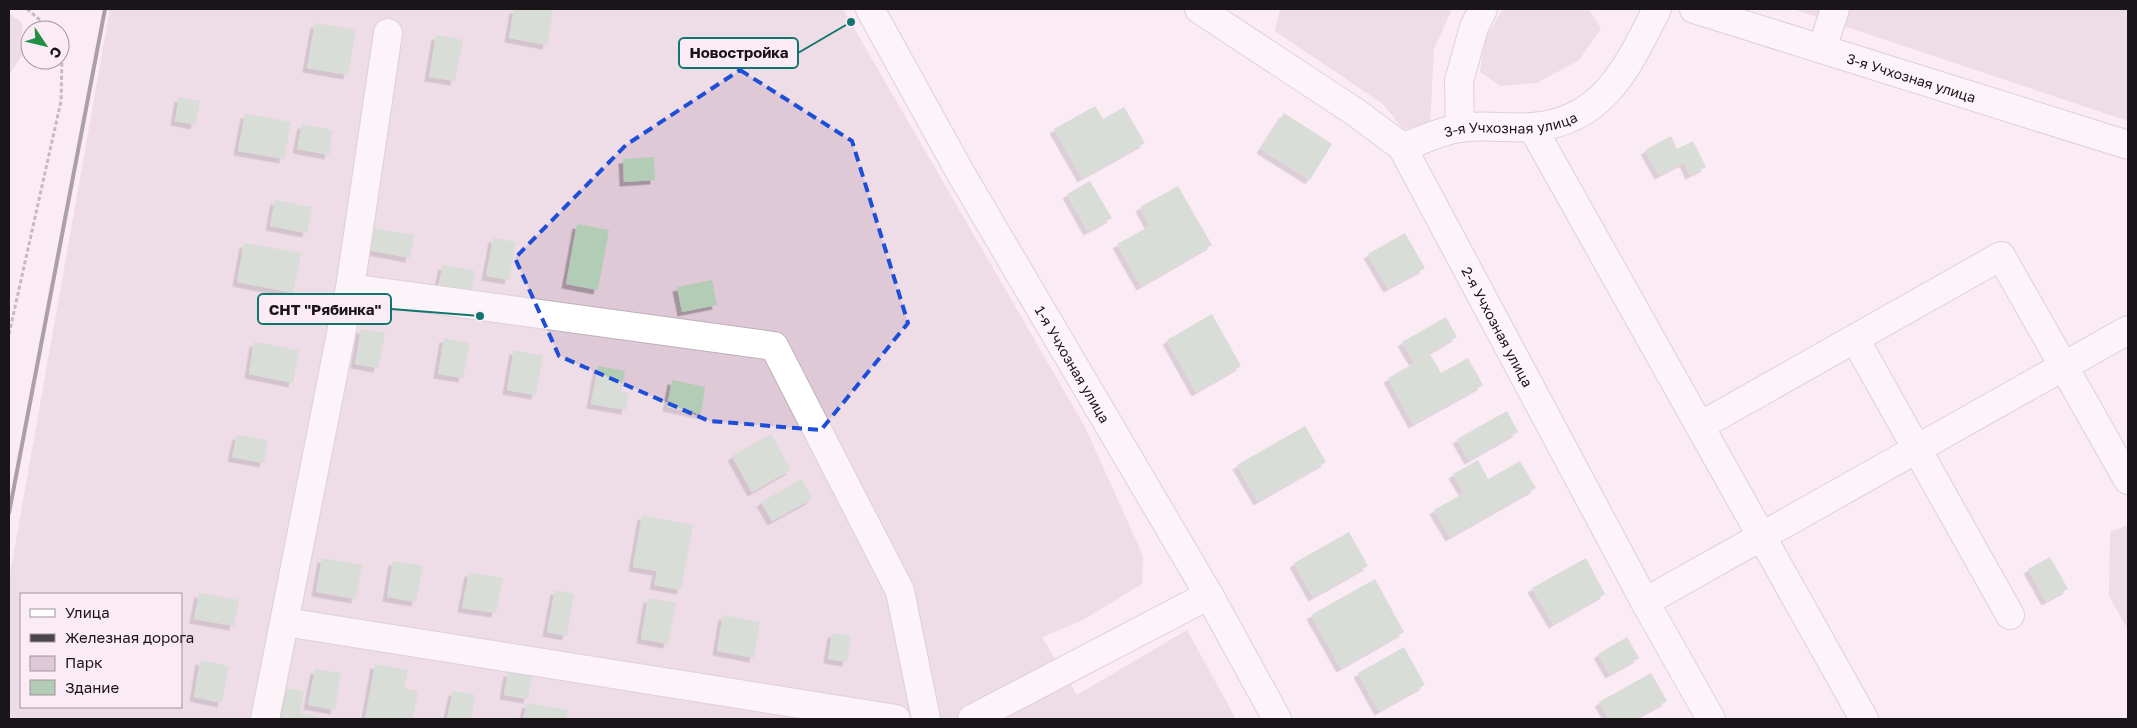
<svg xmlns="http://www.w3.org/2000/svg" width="2137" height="728" viewBox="0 0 2137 728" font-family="'Golos Text',sans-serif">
	<defs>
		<filter id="shadow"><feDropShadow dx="-4.5" dy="4.5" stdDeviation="0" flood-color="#0004"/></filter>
	</defs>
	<rect width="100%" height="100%" fill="#faebf4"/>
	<g fill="#dfc9d7" fill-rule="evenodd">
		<path d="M110 9H843L1085 427 1143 556 1142 584 1081 621 1042 637 1077 695 1187 630 1236 719H9V580ZM21 594H181V707H21Z"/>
		<path d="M1280 9H1452L1434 49 1430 124 1403 129 1383 104 1275 31Z"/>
		<path d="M1503 9H1589L1601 29 1579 60 1537 83 1500 86 1480 72 1485 39Z"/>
		<path d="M1793 9H2128V121Z"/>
		<path d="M9 13 22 23 23 54 9 75Z"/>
		<path d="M2128 525V630L2109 596 2110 532Z"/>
	</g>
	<g fill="#b2ccb6" filter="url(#shadow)">
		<path d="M514 9 553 10 547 45 509 38Z"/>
		<path d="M315 23 356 30 348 75 307 68Z"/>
		<path d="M436 35 463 40 455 81 429 77Z"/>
		<path d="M179 97 200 101 195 125 175 121Z"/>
		<path d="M1095 106 1103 119 1124 107 1145 143 1082 178 1054 129Z"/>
		<path d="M1284 113 1332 144 1310 180 1261 149Z"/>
		<path d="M245 114 291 122 284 159 238 151Z"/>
		<path d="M302 124 333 130 329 155 297 149Z"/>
		<path d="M1671 136 1677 149 1693 141 1706 167 1690 175 1684 162 1659 175 1645 150Z"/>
		<path d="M654 157 655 180 624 182 623 159Z"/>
		<path d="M1090 181 1112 218 1088 231 1067 194Z"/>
		<path d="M1178 186 1212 245 1141 286 1117 244 1150 226 1140 207Z"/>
		<path d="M275 200 312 207 307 233 270 226Z"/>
		<path d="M577 224 609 230 598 290 566 284Z"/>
		<path d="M372 228 414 235 410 258 367 250Z"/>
		<path d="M1405 233 1425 268 1388 288 1368 254Z"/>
		<path d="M493 238 516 242 509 280 486 276Z"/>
		<path d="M244 243 301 253 293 293 237 282Z"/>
		<path d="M443 265 475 271 471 293 438 287Z"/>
		<path d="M712 280 717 305 682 312 677 287Z"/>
		<path d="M1212 314 1241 366 1196 392 1167 340Z"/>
		<path d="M1446 317 1457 337 1414 362 1402 342Z"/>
		<path d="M361 329 385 333 378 368 355 364Z"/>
		<path d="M444 338 470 343 463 378 438 374Z"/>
		<path d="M254 342 299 350 293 383 249 374Z"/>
		<path d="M514 350 543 356 536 395 507 390Z"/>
		<path d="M1430 354 1441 373 1468 358 1483 385 1413 424 1388 378Z"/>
		<path d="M598 366 625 371 621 392 629 393 626 410 591 404Z"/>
		<path d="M672 380 705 387 701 414 667 407Z"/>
		<path d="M1507 411 1518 432 1469 460 1457 439Z"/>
		<path d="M1305 426 1326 462 1258 501 1237 465Z"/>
		<path d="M771 434 791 470 752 492 732 456Z"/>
		<path d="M237 435 268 440 264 463 232 457Z"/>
		<path d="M1478 460 1488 479 1520 461 1536 488 1450 537 1434 510 1464 493 1453 474Z"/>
		<path d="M802 479 812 499 772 521 761 502Z"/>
		<path d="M642 515 693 525 681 590 654 585 657 571 633 567Z"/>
		<path d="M1349 532 1368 566 1313 597 1294 563Z"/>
		<path d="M2050 557 2068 589 2046 601 2028 569Z"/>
		<path d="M322 558 362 565 356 599 316 592Z"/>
		<path d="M1586 558 1605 594 1553 624 1532 588Z"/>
		<path d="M393 561 423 566 416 602 387 597Z"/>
		<path d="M469 572 503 578 496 613 462 608Z"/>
		<path d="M1375 579 1404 632 1341 668 1311 615Z"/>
		<path d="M555 590 574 594 567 636 547 632Z"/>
		<path d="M199 593 239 600 234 626 194 619Z"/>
		<path d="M648 598 676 603 668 644 641 639Z"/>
		<path d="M723 615 760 622 754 658 717 651Z"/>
		<path d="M832 633 851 636 847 662 828 659Z"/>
		<path d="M1627 637 1639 658 1610 674 1598 654Z"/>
		<path d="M1404 647 1425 685 1379 711 1358 673Z"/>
		<path d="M200 660 229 666 222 703 194 697Z"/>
		<path d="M375 664 408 670 404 688 418 691 413 719H365Z"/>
		<path d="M315 669 341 673 335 710 308 705Z"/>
		<path d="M508 672 532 676 528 699 504 695Z"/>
		<path d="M1651 673 1667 701 1635 719H1609L1599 702Z"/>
		<path d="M287 688 304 691 300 713 328 719H281Z"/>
		<path d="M453 691 475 695 471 719H447Z"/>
		<path d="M527 703 568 710 566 719H523Z"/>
	</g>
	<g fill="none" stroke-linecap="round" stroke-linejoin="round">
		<g stroke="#beafb9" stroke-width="30">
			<g id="minor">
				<path id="s1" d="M870 9 960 172 1209 595 1277 719"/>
				<path id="s2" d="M1199 9 1358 114 1402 147 1645 602 1711 719"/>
				<path id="s3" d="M1694 9 2128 145"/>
				<path d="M1822 49 1835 9"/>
				<path d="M1532 127 1864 719"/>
				<path d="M1460 128 1459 81 1474 27 1483 9"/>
				<path id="s4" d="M1402 147C1421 141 1440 131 1460 128 1483 124 1508 129 1532 127 1604 122 1628 66 1657 9"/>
				<path d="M350 288 774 346 900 591 926 719"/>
				<path d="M1855 339 2010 615"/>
				<path d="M1700 426 2001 256 2128 480"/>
				<path d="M1645 602 2128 330"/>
				<path d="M285 622 896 719"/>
				<path d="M265 719 350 288 388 33"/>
				<path d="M972 719 1209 595"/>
			</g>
		</g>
		<g stroke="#887e84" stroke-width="3" stroke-dasharray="4 2.5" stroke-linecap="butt">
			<path d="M27 9 40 20 46 30"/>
			<path d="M9 334 61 101 62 57 60 54"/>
		</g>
		<use href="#minor" stroke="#fff" stroke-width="28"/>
		<path stroke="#4c454a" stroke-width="4" d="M9 513 105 9"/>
	</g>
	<path d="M0 0H2137V728H0ZM740 70 852 141 908 323 821 430 709 421 559 356 515 258 626 145Z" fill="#faebf4" fill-opacity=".55" fill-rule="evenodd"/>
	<path fill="none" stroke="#1d4ed8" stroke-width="4" stroke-dasharray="10 6" stroke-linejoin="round" d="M740 70 852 141 908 323 821 430 709 421 559 356 515 258 626 145Z"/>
	<g text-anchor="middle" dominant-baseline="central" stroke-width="5" stroke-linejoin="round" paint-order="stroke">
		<g font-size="14" fill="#1a1518" stroke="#faebf4">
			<text stroke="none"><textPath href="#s3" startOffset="228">3-я Учхозная улица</textPath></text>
			<text stroke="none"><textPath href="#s4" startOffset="112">3-я Учхозная улица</textPath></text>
			<text stroke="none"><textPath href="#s2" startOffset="449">2-я Учхозная улица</textPath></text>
			<text stroke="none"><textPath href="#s1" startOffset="409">1-я Учхозная улица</textPath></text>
		</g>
	</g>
	<path fill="none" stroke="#0f766e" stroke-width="2" d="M851 22L798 53M480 316L391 309"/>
	<g fill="#0f766e" stroke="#faebf4" stroke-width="2">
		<circle cx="851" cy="22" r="5"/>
		<circle cx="480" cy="316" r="5"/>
	</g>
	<g fill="#faebf4" stroke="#0f766e" stroke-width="2">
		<rect x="679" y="38" width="119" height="30" rx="5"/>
		<rect x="258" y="294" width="133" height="30" rx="5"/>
	</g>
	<g font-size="15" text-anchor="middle" font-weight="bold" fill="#1a1518">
		<text x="739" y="58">Новостройка</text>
		<text x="325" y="315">СНТ "Рябинка"</text>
	</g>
	<rect width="2137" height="728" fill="none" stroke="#1a1518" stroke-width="20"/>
	<rect x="20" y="593" width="162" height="115" fill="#faebf4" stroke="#a0959c"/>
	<rect x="30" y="609" width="25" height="8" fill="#ffffff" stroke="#a0959c"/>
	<text x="65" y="618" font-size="15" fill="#1a1518">Улица</text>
	<rect x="30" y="634" width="25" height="8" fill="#4c454a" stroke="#a0959c"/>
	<text x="65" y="643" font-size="15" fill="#1a1518">Железная дорога</text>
	<rect x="30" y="656" width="25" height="15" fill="#dfc9d7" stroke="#a0959c"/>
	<text x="65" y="668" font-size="15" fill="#1a1518">Парк</text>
	<rect x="30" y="680" width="25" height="15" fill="#b2ccb6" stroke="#a0959c"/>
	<text x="65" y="693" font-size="15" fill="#1a1518">Здание</text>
	<g transform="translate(45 45) rotate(125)"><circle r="24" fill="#faebf4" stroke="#a0959c"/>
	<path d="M0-4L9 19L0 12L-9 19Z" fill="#228e46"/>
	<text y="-8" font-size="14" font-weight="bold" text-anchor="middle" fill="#1a1518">С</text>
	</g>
</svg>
